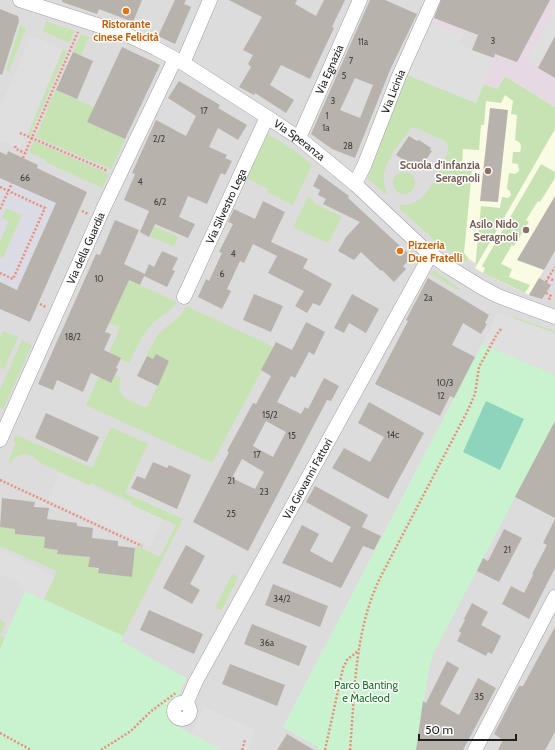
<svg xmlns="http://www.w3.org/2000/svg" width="555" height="750" viewBox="0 0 555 750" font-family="Cabin,sans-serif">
	<rect width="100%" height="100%" fill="#efece6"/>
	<path fill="#dddcdc" d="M0 0H516L494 58 459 45 465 30 434 17 407 75 555 107V750H222L174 725 168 720 166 712 167 705 170 701 179 694 186 678 0 726Z"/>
	<path fill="#e7d9e3" d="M516 0H555V107L505 76 497 89 476 103 407 75 434 17 465 30 459 45 493 58Z"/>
	<path fill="#fafbe3" d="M505 76 555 107V129L554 131 555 132V251L529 295 483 273 475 268V263L469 259 466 263 429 235 484 84 497 89Z"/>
	<g fill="#c7e2b3">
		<path d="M46 21 75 31 69 43 43 31Z"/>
		<path d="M20 25 26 28 9 71 6 70Z"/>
		<path d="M81 34 89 37 81 56 73 52Z"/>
		<path d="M63 49 67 51 30 135 28 134Z"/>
		<path d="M407 75 476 103 484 84 497 89 505 76 555 107V129L475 268 481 206 500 208 502 197 508 198 511 195 510 191 507 189 509 173 515 174 519 171 518 164 512 163 513 152H520C522 146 521 142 515 140L517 115 511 114 513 101 505 95 501 103 486 101 484 125H481L479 150 463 149 462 165 465 169 472 170 464 253 469 259 466 263 435 241 399 208 400 205C428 207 436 174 447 154 448 149 450 145 445 141L414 127 411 128C398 146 375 169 387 193L385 194 368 179V176Z"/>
		<path d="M55 90 94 107 87 122 125 139 111 169 36 137Z"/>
		<path d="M268 134 298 153 312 165 293 205 267 192 268 189 247 178 266 135Z"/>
		<path d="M34 141 109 174 102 188 46 162V160L29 152Z"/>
		<path d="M541 164 555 172V178L540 202 538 201 526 220 529 222 514 246 512 245 501 264 512 269 509 277 530 285 525 293 483 273 485 268 482 266Z"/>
		<circle cx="404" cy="183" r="11"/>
		<path d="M308 197 315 201 314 203 342 217 328 243 293 227Z"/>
		<path d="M6 208 22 215 3 258 0 257V241L9 222 1 218Z"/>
		<path d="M154 226 178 237 174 247 150 236Z"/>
		<path d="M435 271 460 289 458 290 430 274 432 272Z"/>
		<path d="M126 279 177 302C171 312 159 316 151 325 141 335 136 350 129 363L113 355 102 379 110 383 115 375 121 378C116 393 123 398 135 403 140 406 143 408 148 406L169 361 156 354 153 359 147 356V354L158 334 181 315 186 306 274 347 212 463 86 405 120 328 109 323 124 290Z"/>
		<path d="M514 317 555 331V333L513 319Z"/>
		<path d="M3 331 18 337 4 369 0 367V338Z"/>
		<path d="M22 340 32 345 3 409 0 408V390Z"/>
		<path d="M111 427 148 444 125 493 183 519 123 636 44 599 57 571 0 546V527L15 529V534L45 537 44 548 58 550V554L90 557 88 567 132 577 135 548 137 546 160 557 176 525 131 505 132 502 91 483 89 486 39 462C30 451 19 452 10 463L8 462 16 443 13 441 16 435 92 468Z"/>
		<path d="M234 574 238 578 222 609 220 610 215 608 216 605 232 575Z"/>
		<path d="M0 620 6 623 0 636 5 638 0 649Z"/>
	</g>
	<g fill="#c9f3cf">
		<path d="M482 344 555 375V421L433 654 429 669 416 750H317L318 747 283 727Z"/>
		<path d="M25 591 123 636 121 641 186 678C183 683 182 689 179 694 178 696 174 697 171 700 163 707 166 719 174 725L222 750H0V649Z"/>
	</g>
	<path fill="#8ed4bd" d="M486 401 524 419 500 470 463 452Z"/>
	<g fill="#dfdfdf">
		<path d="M555 9V36L538 66 527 60Z"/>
		<path d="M431 22 463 35 459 45 494 58 476 103 407 75Z"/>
		<path d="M31 36 63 49 21 149 0 140V108Z"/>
		<path d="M498 313 555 333V375L482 344Z"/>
		<path d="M60 472 163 519 150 547 48 500Z"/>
		<path d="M0 550 55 576 44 599 17 587 19 582 0 574Z"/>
		<path d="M204 707 256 730 249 750H222L191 733Z"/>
	</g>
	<g fill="#dbdbe4">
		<path d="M0 178 56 203 17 290 0 282V257L3 258 22 215 6 208 2 218 9 222 0 241Z"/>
		<path d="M548 273 555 275V288L544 281Z"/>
	</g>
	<g fill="#b8b2ac" fill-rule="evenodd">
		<path d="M62 0H142L133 22 99 9 97 14 62 2Z"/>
		<path d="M175 0H186L184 4 191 7 175 44 158 36Z"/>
		<path d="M229 0H297L295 4 316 16 324 0H345L332 27 334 28 310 79 281 65 270 85 294 100 286 113 255 93 254 95 239 87 251 67 248 64 253 55 243 50 262 17Z"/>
		<path d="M370 0H385L417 14 390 70 355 158 332 149 311 134ZM355 78 373 85 360 118 340 110Z"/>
		<path d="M441 0H550L517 62 495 54 494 58 472 50 478 35 434 18Z"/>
		<path d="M0 9 15 15 18 16 19 21 2 75 0 74Z"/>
		<path d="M555 36V78L538 68Z"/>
		<path d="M122 47 160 65 125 139 87 122Z"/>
		<path d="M73 52 93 61 77 99 56 90Z"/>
		<path d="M179 81 220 105 218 108 247 125 238 140 218 128 209 147 227 155 225 158 232 161 225 175 221 173 207 204 188 196 179 217 195 224 188 238 155 224 149 237 140 232 149 211 124 200 135 174 132 173 156 120 186 136 196 116 168 98Z"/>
		<path d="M490 108 508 110 498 202 480 201Z"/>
		<path d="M409 136 417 141 419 140 431 148 430 150 432 151 419 170 396 155Z"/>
		<path d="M8 151 38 165 37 168 87 192 30 322 0 309V282L17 290 56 203 0 178V152L7 155Z"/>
		<path d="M319 174 349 196 348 198 412 257 403 266 406 269 394 282 382 270 381 271 361 252 354 260 338 251 346 237 360 222 323 204 326 199 318 195 320 190 313 186Z"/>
		<path d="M555 196V251L544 270 517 260Z"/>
		<path d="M263 201 285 212 271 242 308 259 303 268 332 284 320 306 313 303 307 313 295 306 304 291 268 273 277 256 253 244 244 263 240 261 227 289 231 291 222 309 198 297 206 279 209 281 222 253 219 252 233 224 228 222 234 209 255 219Z"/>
		<path d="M115 220 139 230 124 264 145 274 140 285 129 280 105 332 111 334 104 350 121 358 116 368 118 369 111 383 91 373 83 392 57 380 53 390 38 384 96 254 100 255Z"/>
		<path d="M162 251 178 258 172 270 175 271 167 287 144 276 149 264 154 267Z"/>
		<path d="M428 278 489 315 485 323 487 324 481 334 463 323 452 345 475 357 454 398 450 396 440 416 375 384 408 321 406 320Z"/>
		<path d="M539 278 551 285 542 299 529 295Z"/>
		<path d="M254 294 283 306 271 332 243 320Z"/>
		<path d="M352 294 379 309 366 333 349 323 344 333 334 328Z"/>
		<path d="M306 322 325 332 314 355 309 352 295 378 291 376 277 402 301 414 305 407 308 409 324 378 339 386 331 401 327 400 248 551 193 522 229 452 227 451 253 403 256 404 271 376 261 370 276 342 292 350ZM266 421 286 432 273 457 253 446ZM242 459 264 472 255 489 232 478Z"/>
		<path d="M156 354 169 361 158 386 137 376 147 356 153 359Z"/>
		<path d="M369 402 424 433 388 499 332 468 344 448 370 462 384 437 358 423Z"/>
		<path d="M46 413 99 437 87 462 35 438Z"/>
		<path d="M555 421V518L515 497Z"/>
		<path d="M153 462 167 468 169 465 191 475 177 509 131 488 137 476 145 479Z"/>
		<path d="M315 486 368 515 362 527 381 536 374 550 363 546 341 588 282 563 302 525 319 534 310 551 332 563 351 527 306 502Z"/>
		<path d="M2 498 35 502 34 507 49 508 47 519 77 523V526L93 528 92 538 118 541V546L135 548 132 577 98 573 99 568 88 567 90 557 57 554 58 550 44 548 45 537 15 534V529L0 527Z"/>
		<path d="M555 519V568L529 619 502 604 511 586 524 593 533 575 532 574 547 545 543 543Z"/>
		<path d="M504 529 522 538 499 582 477 571 483 558 488 561Z"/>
		<path d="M186 545 205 556 190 584 200 590 192 604 163 588Z"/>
		<path d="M273 584 328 606 320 627 265 605Z"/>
		<path d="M472 603 488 612 481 625 501 636 492 654 488 652 486 656 457 641 461 633 459 631 465 620 464 619Z"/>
		<path d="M149 610 203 634 194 654 140 630Z"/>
		<path d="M252 624 307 646 299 666 244 644Z"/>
		<path d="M555 627V732L545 750H498L503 740 494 734 519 686H523Z"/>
		<path d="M447 661 459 668 440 704 459 715 478 678 496 688 463 750H416L423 701 426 703Z"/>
		<path d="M230 664 285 685 277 706 222 684Z"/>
		<path d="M287 734 314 750H277Z"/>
	</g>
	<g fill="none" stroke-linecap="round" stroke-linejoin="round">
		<g stroke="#a0a0a0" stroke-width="15">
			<g id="minor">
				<path id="s1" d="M20 0 125 34 155 48 183 63 267 117 299 138 355 184 424 249 447 266 481 287 498 296 555 317"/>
				<path d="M183 63 210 0"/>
				<path id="s2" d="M299 138 360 0"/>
				<path id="s3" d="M355 184 364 166 399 76 433 0"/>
				<path id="s4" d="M184 297 267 117"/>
				<path id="s5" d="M0 440 104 207 175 59"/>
				<circle cx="182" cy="711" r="8"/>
				<path id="s6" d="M186 704 195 683 431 254"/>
				<path d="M475 750 555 597"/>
			</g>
		</g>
		<g stroke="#e98e7d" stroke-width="2.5" stroke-dasharray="2 2" stroke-linecap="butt">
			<path d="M20 133 108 171"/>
			<path d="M15 146 16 149 25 153"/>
			<path d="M23 158 78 32"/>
			<path d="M0 187 45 208 13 279 0 273"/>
			<path d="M0 209 12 183"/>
			<path d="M82 211 88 214"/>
			<path d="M548 278 555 267"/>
			<path d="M546 282 548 278 555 281"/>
			<path d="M546 293 551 296 548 301"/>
			<path d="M40 304 46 307"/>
			<path d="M0 480 142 546"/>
			<path d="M0 733 31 750"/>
			<path d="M101 750 131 731 150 712 177 692"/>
			<path d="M242 750 245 740"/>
			<path d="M325 750 343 668 347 660 358 651"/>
			<path d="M350 750C355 692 354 632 380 578L467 412 475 394 479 367 497 334 501 329"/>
		</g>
		<use href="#minor" stroke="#fff" stroke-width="14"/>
	</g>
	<g fill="#e8710a" stroke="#fff" stroke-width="1.5">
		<circle cx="126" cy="11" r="4"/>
		<circle cx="400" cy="251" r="4"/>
	</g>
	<g fill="#8d6e63" stroke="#fff" stroke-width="1.5">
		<circle cx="488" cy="171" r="4"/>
		<circle cx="526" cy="230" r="4"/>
	</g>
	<g text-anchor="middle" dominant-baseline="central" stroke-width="3" stroke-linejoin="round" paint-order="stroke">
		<g font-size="9" fill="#454442">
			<text x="493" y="40">3</text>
			<text x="363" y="41">11a</text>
			<text x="351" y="60">7</text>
			<text x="344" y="75">5</text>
			<text x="333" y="100">3</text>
			<text x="204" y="110">17</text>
			<text x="327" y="115">1</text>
			<text x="326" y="127">1a</text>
			<text x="159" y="138">2/2</text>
			<text x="348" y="145">28</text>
			<text x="25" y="177">66</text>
			<text x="140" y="181">4</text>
			<text x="160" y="201">6/2</text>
			<text x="233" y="253">4</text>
			<text x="222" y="273">6</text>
			<text x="99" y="278">10</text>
			<text x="428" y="297">2a</text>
			<text x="73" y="336">18/2</text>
			<text x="445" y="382">10/3</text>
			<text x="441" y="395">12</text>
			<text x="270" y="414">15/2</text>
			<text x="393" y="434">14c</text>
			<text x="292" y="435">15</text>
			<text x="257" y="454">17</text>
			<text x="231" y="480">21</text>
			<text x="264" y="491">23</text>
			<text x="231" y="513">25</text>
			<text x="507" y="549">21</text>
			<text x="282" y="598">34/2</text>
			<text x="267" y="642">36a</text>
			<text x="479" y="696">35</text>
		</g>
		<g font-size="11" font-weight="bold" fill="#c56008" stroke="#fff">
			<text x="126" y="24">Ristorante<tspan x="126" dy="13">cinese Felicità</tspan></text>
			<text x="408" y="245" text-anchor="start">Pizzeria<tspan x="408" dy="13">Due Fratelli</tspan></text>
		</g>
		<g font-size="11" fill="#1f1f1f" stroke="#fff">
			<text stroke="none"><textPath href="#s2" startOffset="75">Via Egnazia</textPath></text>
			<text stroke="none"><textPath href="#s3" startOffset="100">Via Licinia</textPath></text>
			<text stroke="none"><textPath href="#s1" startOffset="315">Via Speranza</textPath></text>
			<text stroke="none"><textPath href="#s4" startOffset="100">Via Silvestro Lega</textPath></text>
			<text stroke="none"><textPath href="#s5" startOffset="210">Via della Guardia</textPath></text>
			<text stroke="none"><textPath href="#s6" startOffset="256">Via Giovanni Fattori</textPath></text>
		</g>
		<g font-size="11" font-weight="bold" fill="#785e54" stroke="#fff" text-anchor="end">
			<text x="480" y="165">Scuola d'infanzia<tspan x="480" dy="13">Seragnoli</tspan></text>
			<text x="518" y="224">Asilo Nido<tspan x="518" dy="13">Seragnoli</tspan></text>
		</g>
		<g font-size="11" fill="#197125" stroke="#fff">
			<text x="366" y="685">Parco Banting<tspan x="366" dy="13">e Macleod</tspan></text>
		</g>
	</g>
	<path d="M419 734v6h97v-6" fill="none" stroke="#1f1f1f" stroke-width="2"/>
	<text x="425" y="734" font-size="12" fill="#1f1f1f" stroke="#ffffff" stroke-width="3" paint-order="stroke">50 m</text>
</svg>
